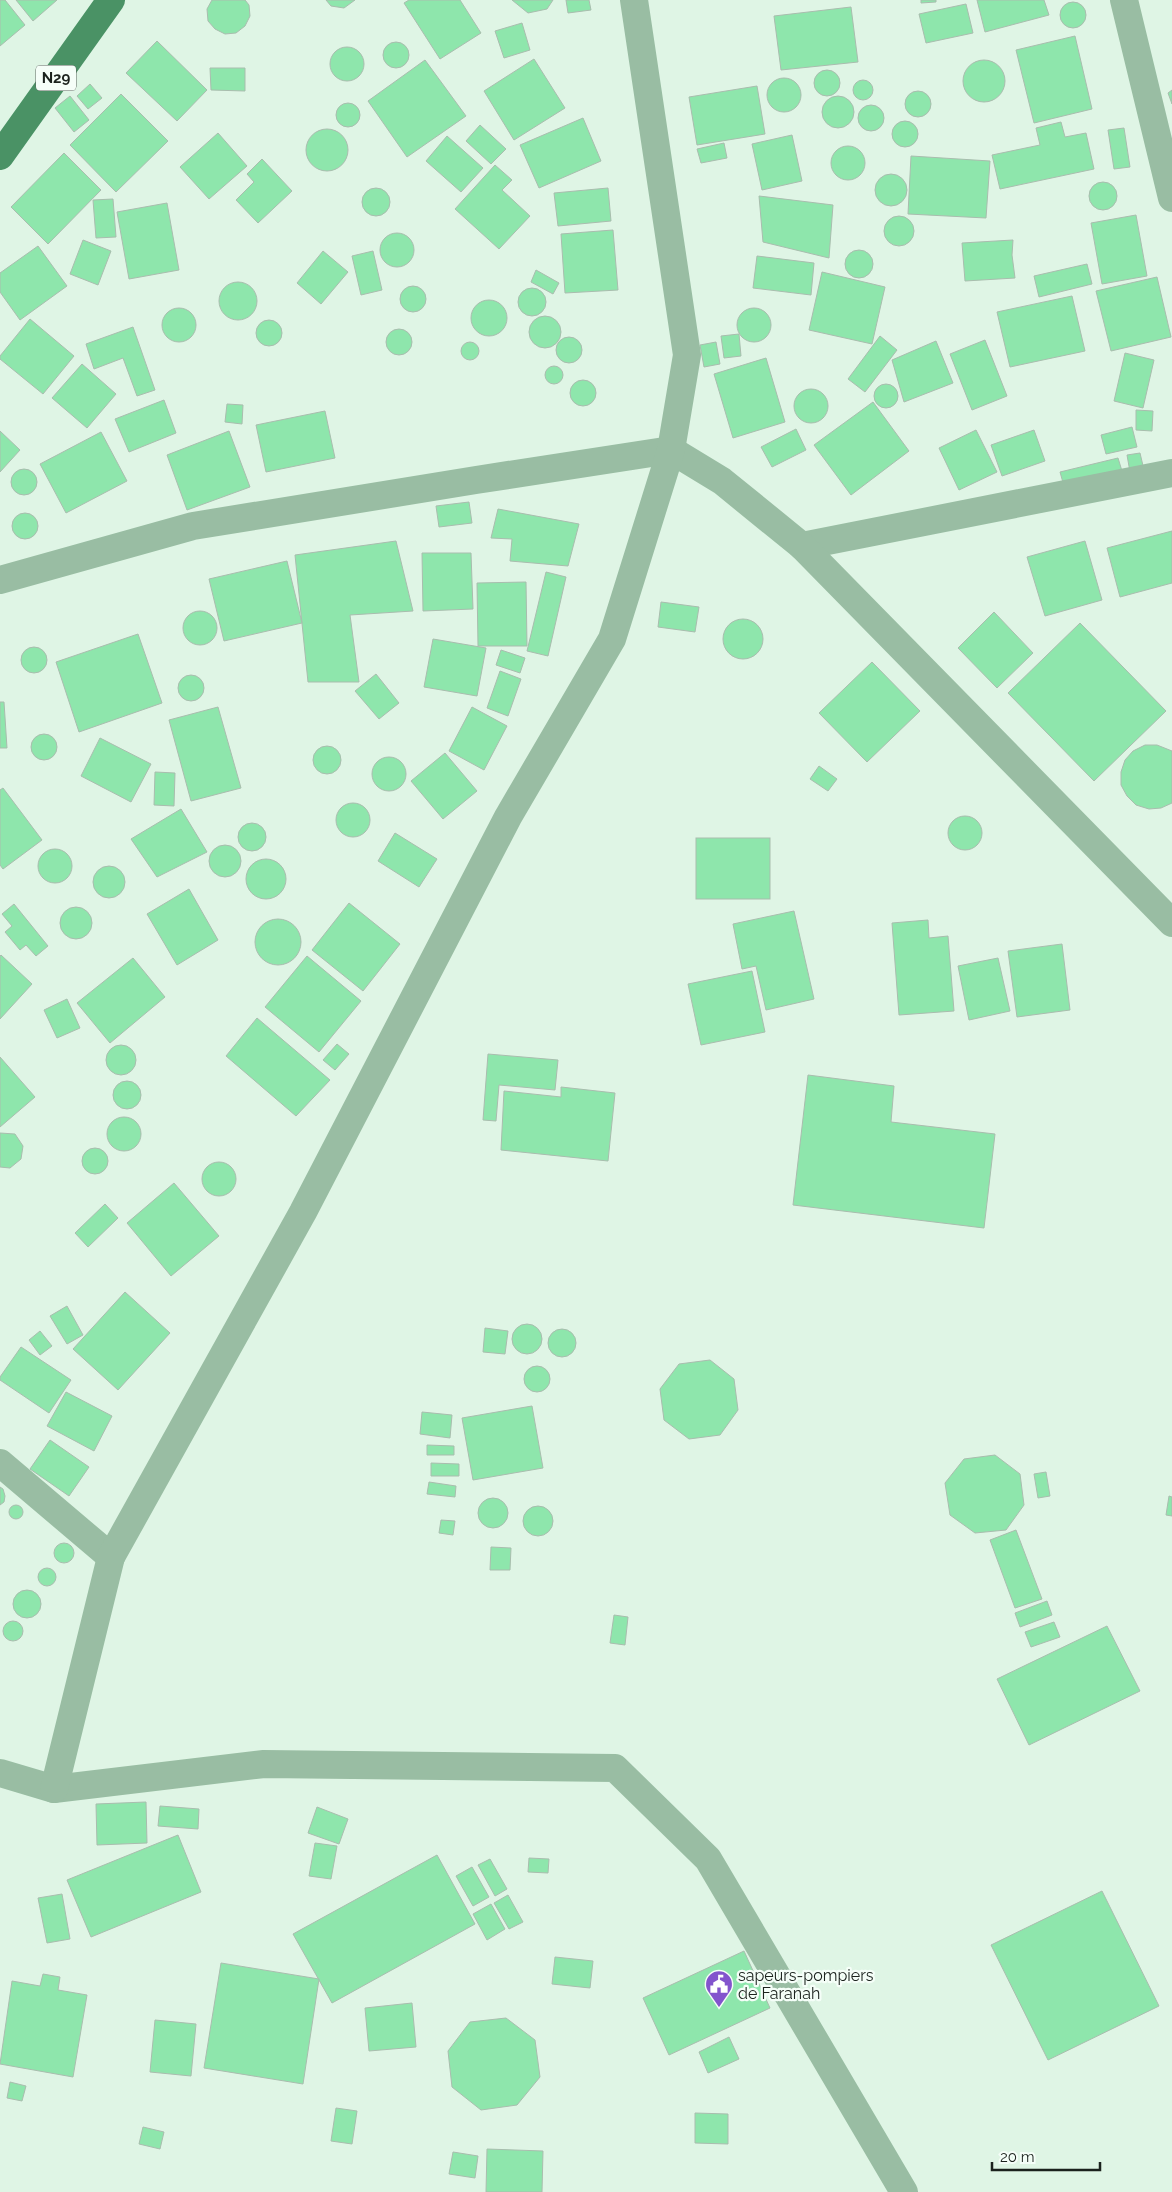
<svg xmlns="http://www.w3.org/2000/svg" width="1172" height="2192" viewBox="0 0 1172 2192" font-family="Raleway,sans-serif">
	<rect width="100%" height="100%" fill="#dff5e5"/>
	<g fill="#8ee6ac" stroke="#a9bdae">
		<path d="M0 0H5L25 25 0 46Z"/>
		<path d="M16 0H57L33 21Z"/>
		<path d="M212 0H245L249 5 250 16 245 26 236 33 225 34 215 29 208 21 207 9Z"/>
		<path d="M326 0H355L344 8 331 6Z"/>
		<path d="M409 0H460L481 33 440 59 404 3Z"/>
		<path d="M512 0H553L547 9 528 13Z"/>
		<path d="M566 0H589L591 10 568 13Z"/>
		<path d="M921 0H936V2L921 3Z"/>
		<path d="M977 0H1044L1049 15 985 32Z"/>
		<circle cx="1073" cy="15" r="13"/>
		<path d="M966 4 973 33 926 43 919 14Z"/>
		<path d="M851 7 858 62 781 70 774 16Z"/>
		<path d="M522 23 530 50 504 58 495 31Z"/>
		<path d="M1075 36 1092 109 1034 123 1016 50Z"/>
		<path d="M157 41 207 90 177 121 126 73Z"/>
		<circle cx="396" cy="55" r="13"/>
		<circle cx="347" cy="64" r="17"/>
		<path d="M534 59 565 108 514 140 484 91Z"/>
		<path d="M425 60 466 116 407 157 368 101Z"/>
		<circle cx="984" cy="81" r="21"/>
		<path d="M210 68H245V91L211 90Z"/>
		<circle cx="827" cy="83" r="13"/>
		<circle cx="784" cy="95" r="17"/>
		<circle cx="863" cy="90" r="10"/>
		<path d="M90 84 102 98 88 109 77 96Z"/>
		<path d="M757 86 765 134 697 145 689 97Z"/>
		<path d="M1172 90V104L1168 93Z"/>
		<circle cx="918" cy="104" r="13"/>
		<path d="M121 94 168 141 116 192 70 145Z"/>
		<path d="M70 96 89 120 74 132 55 108Z"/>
		<circle cx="838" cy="112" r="16"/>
		<circle cx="348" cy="115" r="12"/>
		<circle cx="871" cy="118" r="13"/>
		<path d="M583 118 601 161 539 188 520 145Z"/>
		<circle cx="905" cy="134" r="13"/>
		<path d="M1061 122 1065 137 1086 133 1094 169 1000 189 992 155 1040 145 1036 128Z"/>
		<path d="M480 125 506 149 491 164 466 141Z"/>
		<path d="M1124 128 1130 167 1114 169 1108 130Z"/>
		<circle cx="327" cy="150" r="21"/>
		<path d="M218 133 247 166 209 199 180 167Z"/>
		<path d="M792 135 802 181 762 190 752 144Z"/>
		<path d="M447 136 483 168 461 192 426 161Z"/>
		<path d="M724 143 727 158 701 163 697 149Z"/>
		<circle cx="848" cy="163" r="17"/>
		<path d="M64 153 101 190 48 244 11 207Z"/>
		<path d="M911 156 990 161 986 218 908 214Z"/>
		<path d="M262 159 292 191 258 223 236 200 254 182 247 174Z"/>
		<path d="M495 165 512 180 502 190 530 216 499 249 455 209Z"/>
		<circle cx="891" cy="190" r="16"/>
		<circle cx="1103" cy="196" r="14"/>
		<circle cx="376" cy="202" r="14"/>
		<path d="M608 188 611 221 558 226 554 193Z"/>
		<path d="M759 196 833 205 829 258 763 242Z"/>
		<path d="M113 199 116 237 96 238 93 200Z"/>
		<path d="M167 203 179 270 129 279 117 212Z"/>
		<path d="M1136 215 1147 276 1102 284 1091 223Z"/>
		<circle cx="899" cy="231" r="15"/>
		<path d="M613 230 618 290 565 293 561 234Z"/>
		<circle cx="397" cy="250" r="17"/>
		<path d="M83 240 111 251 98 285 70 274Z"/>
		<path d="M1013 240 1012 255 1015 278 965 281 962 243Z"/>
		<path d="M38 246 67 286 20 320 0 292V273Z"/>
		<circle cx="859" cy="264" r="14"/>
		<path d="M323 251 348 272 321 304 297 283Z"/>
		<path d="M373 251 382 290 361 295 352 256Z"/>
		<path d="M757 256 814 263 811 295 753 288Z"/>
		<path d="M1087 264 1092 284 1039 297 1034 276Z"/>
		<path d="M536 270 559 283 553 294 531 282Z"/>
		<path d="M822 272 885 287 872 344 809 330Z"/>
		<path d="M1157 277 1171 337 1111 351 1096 291Z"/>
		<circle cx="238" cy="301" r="19"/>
		<circle cx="413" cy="299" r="13"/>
		<circle cx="532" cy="302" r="14"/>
		<path d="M1072 296 1085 351 1010 367 997 312Z"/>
		<circle cx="489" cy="318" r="18"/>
		<circle cx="179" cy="325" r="17"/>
		<circle cx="754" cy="325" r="17"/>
		<circle cx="545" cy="332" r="16"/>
		<path d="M30 319 74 356 43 394 0 359V356Z"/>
		<circle cx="269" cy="333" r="13"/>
		<path d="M133 327 155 390 137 396 123 358 94 369 86 344Z"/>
		<circle cx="399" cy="342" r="13"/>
		<path d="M739 334 741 356 724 358 721 336Z"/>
		<path d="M880 336 897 350 865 392 848 379Z"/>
		<circle cx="569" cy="350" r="13"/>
		<path d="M985 340 1007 396 972 410 950 354Z"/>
		<path d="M936 341 953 383 904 402 892 360Z"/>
		<circle cx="470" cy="351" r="9"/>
		<path d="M716 342 720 364 704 367 700 345Z"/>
		<path d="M1125 353 1154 360 1143 408 1114 401Z"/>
		<path d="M766 358 785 422 733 438 714 374Z"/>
		<path d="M82 364 116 394 87 428 52 398Z"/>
		<circle cx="554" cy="375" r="9"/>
		<circle cx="583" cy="393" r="13"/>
		<circle cx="886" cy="396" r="12"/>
		<circle cx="811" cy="406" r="17"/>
		<path d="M164 400 176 433 129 452 115 419Z"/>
		<path d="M873 402 909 451 851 495 814 445Z"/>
		<path d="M227 404 243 405 242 424 225 422Z"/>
		<path d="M1136 410 1153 411 1152 431 1136 430Z"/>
		<path d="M325 411 335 458 266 472 256 425Z"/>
		<path d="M1132 427 1137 447 1106 454 1101 435Z"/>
		<path d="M796 429 806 450 772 467 761 447Z"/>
		<path d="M976 430 997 472 959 490 939 448Z"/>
		<path d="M1034 430 1045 461 1002 476 991 445Z"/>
		<path d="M0 431 20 450 0 472Z"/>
		<path d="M229 431 250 487 187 510 167 455Z"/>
		<path d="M101 432 127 481 66 513 40 464Z"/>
		<path d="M1140 453 1144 470 1130 472 1127 455Z"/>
		<path d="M1118 458 1122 471 1064 486 1060 472Z"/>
		<circle cx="24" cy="482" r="13"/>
		<path d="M469 502 472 523 439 527 436 506Z"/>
		<path d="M498 509 579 524 568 566 510 561 512 539 491 538Z"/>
		<circle cx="25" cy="526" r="13"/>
		<path d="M1172 531V583L1120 597 1107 548Z"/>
		<path d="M396 541 413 611 350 615 359 682H308L295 555Z"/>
		<path d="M1085 541 1102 600 1045 616 1027 557Z"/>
		<path d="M422 553H471L473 609 423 611Z"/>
		<path d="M287 561 302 623 224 641 209 579Z"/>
		<path d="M546 572 566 577 548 656 527 651Z"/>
		<path d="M526 582 527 646H478L477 583Z"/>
		<path d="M661 602 699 607 695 632 658 627Z"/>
		<circle cx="200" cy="628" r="17"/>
		<path d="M994 612 1033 653 997 688 958 648Z"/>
		<circle cx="743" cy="639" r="20"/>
		<path d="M1080 623 1166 711 1094 781 1008 693Z"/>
		<path d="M138 634 162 703 79 732 56 662Z"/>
		<path d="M433 639 486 648 477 696 424 687Z"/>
		<circle cx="34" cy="660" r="13"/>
		<path d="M501 650 525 658 520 673 496 665Z"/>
		<path d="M872 662 920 711 867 762 819 713Z"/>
		<path d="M500 671 521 679 508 716 487 708Z"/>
		<path d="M376 674 399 703 379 719 355 691Z"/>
		<circle cx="191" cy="688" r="13"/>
		<path d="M0 702H4L7 748H0Z"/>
		<path d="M218 707 241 788 191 801 169 720Z"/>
		<path d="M472 707 507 726 484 770 449 751Z"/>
		<circle cx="44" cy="747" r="13"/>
		<path d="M100 738 151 764 131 802 81 776Z"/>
		<path d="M1145 745H1157L1172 751V803L1161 808 1149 809 1136 805 1127 796 1121 785V772L1125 760 1133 751Z"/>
		<circle cx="327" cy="760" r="14"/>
		<path d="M445 753 477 791 443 819 411 781Z"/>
		<circle cx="389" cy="774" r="17"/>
		<path d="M819 766 837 779 828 791 810 779Z"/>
		<path d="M155 772 175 773 174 806 154 805Z"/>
		<path d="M3 788 42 840 3 869 0 865V790Z"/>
		<circle cx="353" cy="820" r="17"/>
		<path d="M181 809 207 852 157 877 131 839Z"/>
		<circle cx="965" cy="833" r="17"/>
		<circle cx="252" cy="837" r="14"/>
		<path d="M395 833 437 859 419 887 378 861Z"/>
		<rect x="696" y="838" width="74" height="61"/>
		<circle cx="225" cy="861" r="16"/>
		<circle cx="55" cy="866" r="17"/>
		<circle cx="266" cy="879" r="20"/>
		<circle cx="109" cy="882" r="16"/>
		<path d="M189 889 218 940 177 965 147 914Z"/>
		<path d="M349 903 400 944 363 991 312 950Z"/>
		<path d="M14 904 48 946 36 956 26 945 20 950 5 932 12 926 2 914Z"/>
		<circle cx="76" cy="923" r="16"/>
		<path d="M794 911 814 999 766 1010 756 966 742 969 733 924Z"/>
		<circle cx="278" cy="942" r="23"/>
		<path d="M928 920 929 938 948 936 954 1011 899 1015 892 923Z"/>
		<path d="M1062 944 1070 1010 1017 1017 1008 951Z"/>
		<path d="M1 955 32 984 0 1019V956Z"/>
		<path d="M307 956 361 1001 319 1052 265 1007Z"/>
		<path d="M133 958 165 997 110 1043 77 1003Z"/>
		<path d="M998 958 1010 1011 969 1020 958 966Z"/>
		<path d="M752 971 765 1032 701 1045 688 984Z"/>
		<path d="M67 999 80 1028 57 1038 44 1010Z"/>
		<path d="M257 1018 330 1080 296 1116 226 1056Z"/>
		<path d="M337 1044 349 1054 335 1070 323 1060Z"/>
		<circle cx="121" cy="1060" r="15"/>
		<path d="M488 1054 558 1060 555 1090 499 1085 496 1121 483 1120Z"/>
		<path d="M0 1057 35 1097 0 1127Z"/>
		<path d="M808 1075 894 1086 891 1122 995 1134 984 1228 793 1205Z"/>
		<circle cx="127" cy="1095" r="14"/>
		<path d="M561 1087 615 1093 608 1161 501 1150 504 1091 561 1097Z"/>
		<circle cx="124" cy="1134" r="17"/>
		<path d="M0 1133 15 1134 23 1146 21 1159 10 1168 0 1167Z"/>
		<circle cx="95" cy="1161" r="13"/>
		<circle cx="219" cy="1179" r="17"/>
		<path d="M174 1183 219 1236 171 1276 127 1223Z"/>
		<path d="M105 1204 118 1218 88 1247 75 1233Z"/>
		<path d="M125 1292 170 1333 118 1390 73 1349Z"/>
		<path d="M67 1306 83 1335 67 1344 50 1316Z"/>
		<circle cx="527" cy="1339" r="15"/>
		<path d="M485 1328 508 1331 505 1354 483 1352Z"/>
		<circle cx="562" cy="1343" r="14"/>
		<path d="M40 1331 52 1346 40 1355 29 1340Z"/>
		<path d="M21 1347 71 1380 49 1413 0 1380V1377Z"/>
		<path d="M710 1360 734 1379 738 1410 720 1435 689 1439 664 1420 660 1389 679 1364Z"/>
		<circle cx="537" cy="1379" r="13"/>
		<path d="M66 1392 112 1416 94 1451 47 1426Z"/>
		<path d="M532 1406 543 1468 473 1480 462 1418Z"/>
		<path d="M422 1412 452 1415 450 1438 420 1434Z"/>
		<path d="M50 1440 89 1467 69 1496 30 1469Z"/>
		<path d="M427 1445 454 1446V1455H427Z"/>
		<path d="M995 1455 1020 1474 1024 1505 1006 1530 975 1533 950 1515 945 1483 964 1459Z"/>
		<path d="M431 1463 459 1464V1476H431Z"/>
		<path d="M1046 1472 1050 1496 1038 1498 1034 1474Z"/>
		<path d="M429 1482 456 1486 455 1497 427 1494Z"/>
		<path d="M0 1487 3 1489 5 1496 4 1502 0 1505Z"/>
		<path d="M1169 1496 1172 1497V1516L1166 1515Z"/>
		<circle cx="493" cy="1513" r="15"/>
		<circle cx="16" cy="1512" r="7"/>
		<circle cx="538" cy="1521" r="15"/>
		<path d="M441 1520 455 1521 453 1535 439 1533Z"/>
		<path d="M1016 1530 1042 1599 1015 1608 990 1540Z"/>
		<circle cx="64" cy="1553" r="10"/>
		<path d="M491 1547 511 1548 510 1570H490Z"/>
		<circle cx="47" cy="1577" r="9"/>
		<circle cx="27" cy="1604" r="14"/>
		<path d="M1047 1601 1052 1615 1020 1627 1015 1613Z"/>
		<path d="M614 1615 628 1617 625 1645 610 1643Z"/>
		<circle cx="13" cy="1631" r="10"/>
		<path d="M1054 1622 1060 1637 1031 1647 1025 1632Z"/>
		<path d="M1107 1626 1140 1691 1029 1745 997 1679Z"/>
		<path d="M146 1802 147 1843 97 1845 96 1804Z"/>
		<path d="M160 1806 199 1809 198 1829 158 1826Z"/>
		<path d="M317 1807 348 1819 339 1844 308 1833Z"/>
		<path d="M178 1835 201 1892 91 1937 67 1880Z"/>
		<path d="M315 1843 337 1846 331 1879 309 1876Z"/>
		<path d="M437 1855 475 1924 332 2003 293 1934Z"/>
		<path d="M529 1858 549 1859 548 1873 528 1872Z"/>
		<path d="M490 1859 507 1889 495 1896 478 1865Z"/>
		<path d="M472 1867 489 1897 473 1906 456 1876Z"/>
		<path d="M1102 1891 1159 2006 1048 2060 991 1945Z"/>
		<path d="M62 1894 70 1939 47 1943 38 1898Z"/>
		<path d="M508 1895 523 1922 509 1929 494 1903Z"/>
		<path d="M491 1904 505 1929 487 1940 473 1914Z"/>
		<path d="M744 1951 770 2008 669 2055 643 1998Z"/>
		<path d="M555 1957 593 1961 590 1988 552 1984Z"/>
		<path d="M221 1963 319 1979 303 2084 204 2068Z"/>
		<path d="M43 1974 60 1977 58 1990 87 1995 73 2077 0 2064 12 1981 40 1986Z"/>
		<path d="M412 2003 416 2047 369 2051 365 2008Z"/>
		<path d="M506 2018 535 2040 540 2077 517 2105 481 2110 452 2087 448 2051 470 2022Z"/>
		<path d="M155 2020 196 2024 191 2076 150 2072Z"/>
		<path d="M729 2037 739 2059 708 2073 699 2052Z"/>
		<path d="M10 2082 26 2086 22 2101 7 2098Z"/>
		<path d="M336 2108 357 2111 352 2144 331 2141Z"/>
		<path d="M695 2113 728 2114V2144L695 2143Z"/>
		<path d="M143 2127 164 2132 160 2149 139 2144Z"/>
		<path d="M487 2149 543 2151 542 2192H486Z"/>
		<path d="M453 2152 478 2156 475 2178 449 2174Z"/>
	</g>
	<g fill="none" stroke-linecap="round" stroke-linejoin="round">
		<g stroke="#99bda3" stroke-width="28">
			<path d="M1124 0 1172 198"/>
			<path d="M802 546 1172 473"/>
			<path d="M0 580 193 526 476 480 671 450 722 481 802 546 1172 923"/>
			<path d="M0 1463 111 1557"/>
			<path d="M0 1773 54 1789 264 1764 615 1768 708 1859 904 2192"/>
			<path d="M54 1789 111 1557 303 1212 508 817 612 639 671 450 687 355 634 0"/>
		</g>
		<path stroke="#4a9265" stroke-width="28" d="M0 156 111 0"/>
	</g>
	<defs>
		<g id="civic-pin" transform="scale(1.4375)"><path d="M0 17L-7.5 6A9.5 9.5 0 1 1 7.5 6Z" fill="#8354cd" stroke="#f5fef8"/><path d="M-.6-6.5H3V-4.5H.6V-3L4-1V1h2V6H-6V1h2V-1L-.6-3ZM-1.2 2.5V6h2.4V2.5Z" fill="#fff"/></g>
	</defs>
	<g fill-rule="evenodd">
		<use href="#civic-pin" x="719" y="1984"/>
	</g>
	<g text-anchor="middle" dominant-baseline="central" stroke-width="4.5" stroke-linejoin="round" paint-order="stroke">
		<rect fill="#f5fef8" stroke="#5c645f" stroke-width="1" x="36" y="65.5" width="40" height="25" rx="4"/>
		<g font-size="15" font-weight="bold" fill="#1b221d">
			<text x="56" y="78">N29</text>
		</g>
		<g font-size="16" fill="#1b221d" stroke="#f5fef8" text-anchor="start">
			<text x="738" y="1975">sapeurs-pompiers<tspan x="738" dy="18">de Faranah</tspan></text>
		</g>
	</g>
	<path d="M992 2162v8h108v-8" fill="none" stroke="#1b221d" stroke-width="2.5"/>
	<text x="1000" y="2162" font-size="15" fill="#1b221d" stroke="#f5fef8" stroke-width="4" paint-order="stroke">20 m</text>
</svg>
